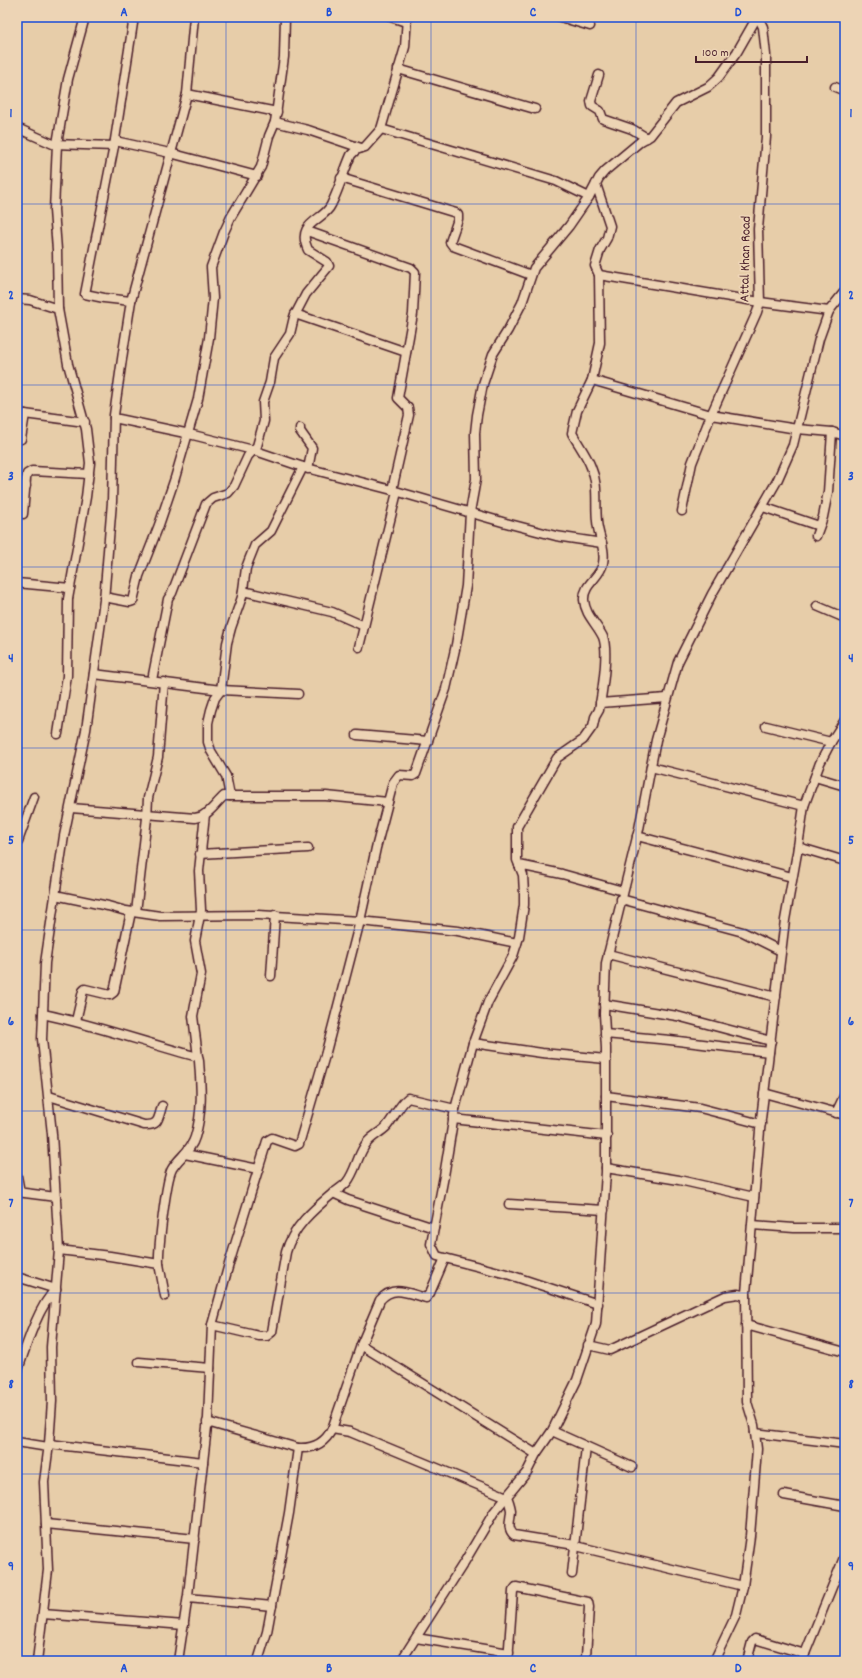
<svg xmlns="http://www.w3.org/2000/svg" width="862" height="1678" viewBox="0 0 862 1678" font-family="Dekko,sans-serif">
	<rect width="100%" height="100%" fill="#e7cda9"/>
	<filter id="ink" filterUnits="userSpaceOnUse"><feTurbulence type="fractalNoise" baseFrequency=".025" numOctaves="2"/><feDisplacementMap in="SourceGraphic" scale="8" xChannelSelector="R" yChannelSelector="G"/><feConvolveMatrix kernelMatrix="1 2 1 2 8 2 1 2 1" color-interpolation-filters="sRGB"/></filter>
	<g filter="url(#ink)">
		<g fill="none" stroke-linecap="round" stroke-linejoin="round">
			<g stroke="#4a1f2b" stroke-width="11">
				<g id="street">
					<path d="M391 17 406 22"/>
					<path d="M560 17 590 26"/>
					<path d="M398 69 535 109"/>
					<path d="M599 75 591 101 592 106 600 111 603 119 632 129 647 138"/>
					<path d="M835 87 845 91"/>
					<path d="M187 94 277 112"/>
					<path d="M275 122 308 130 361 148"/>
					<path d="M17 128 53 144 114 146"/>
					<path d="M381 129 556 181 589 197"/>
					<path d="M115 141 170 153 257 176"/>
					<path d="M341 178 456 213 458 215V219L450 242 453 246 531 275"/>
					<path d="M596 184 610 226 607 238 600 250 595 266 599 275 600 343 592 380 577 411 572 433C578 444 587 456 591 467 599 485 595 503 597 521 598 536 606 548 603 563 601 577 583 584 584 600 585 615 597 624 603 637 609 652 602 693 599 710L595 717 593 726 583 740 557 758 517 827V860L523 875 524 894V905L519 937 513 956 488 1002 473 1043 455 1109 444 1176 431 1244 437 1256 507 1274 598 1304"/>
					<path d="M307 231 411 268 415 272 413 314 398 398 408 408 409 415 392 490"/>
					<path d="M599 275 760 302 829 311"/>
					<path d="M17 299 30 300 58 309"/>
					<path d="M131 301 104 298 85 294 114 146 134 17"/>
					<path d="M295 314 406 352"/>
					<path d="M592 380 711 415 797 429 832 432 845 436"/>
					<path d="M17 413 85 422"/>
					<path d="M114 418 185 433 253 450 303 467 392 490 506 523 556 536 602 543"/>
					<path d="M300 428V431L312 448 308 469"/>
					<path d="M17 440 21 439 25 414"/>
					<path d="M17 485 26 486"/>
					<path d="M763 507 819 526"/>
					<path d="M682 511 692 463 711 415 757 312 760 302 758 229 766 137V55L763 27 758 17"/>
					<path d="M23 514 26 479 27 474 32 471 89 474"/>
					<path d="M816 536 823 517 828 492 832 432"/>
					<path d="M17 583 70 588"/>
					<path d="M243 591 332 612 364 626"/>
					<path d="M104 597 130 602 133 601 139 576 159 525 175 478 198 399 209 338 213 298 211 267 224 232 231 217 261 167 269 136 275 122 284 57 285 17"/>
					<path d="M817 606 845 618"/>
					<path d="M359 647 397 492"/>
					<path d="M94 674 221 690 298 694"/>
					<path d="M152 680 168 599 172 593 206 504 213 498 228 493 234 486 248 456 257 446 264 421 263 402 270 382 274 358 290 334 294 317 306 294 329 266 327 262 308 250C295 222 324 221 331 205 339 189 344 171 351 155L356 150 365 147 381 129 405 47 407 17"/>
					<path d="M600 703 667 698"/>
					<path d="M766 726 831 742"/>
					<path d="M58 734 67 676 68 599 86 497 90 463 86 429 68 364 58 309 57 250 54 210 57 144 68 79 85 17"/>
					<path d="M357 735 428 741"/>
					<path d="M651 767 804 806"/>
					<path d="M815 777 845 786"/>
					<path d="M230 796 226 776 211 751 208 742V723L211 710 215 698 221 690 227 643 231 628 242 597 246 568 249 560 255 545 271 531 303 467"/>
					<path d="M71 808 195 818C209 816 214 805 224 796H326L388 802"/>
					<path d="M637 836 792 877"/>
					<path d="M17 844 34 797"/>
					<path d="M798 847 845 861"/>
					<path d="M200 854 308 848"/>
					<path d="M519 865 562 874 623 891"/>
					<path d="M55 895 108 906 126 911 160 916 258 915 360 921 458 931 517 943"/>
					<path d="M621 899 743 932 781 951"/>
					<path d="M136 912 147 818 148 798 158 757 164 682"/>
					<path d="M608 954 776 997"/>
					<path d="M271 976 275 915"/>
					<path d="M604 1004 677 1016 771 1041"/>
					<path d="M43 1014C95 1025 146 1043 198 1057L199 1061C201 1087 203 1111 195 1137 191 1151 179 1157 172 1169 166 1180 158 1250 159 1264L110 1256 59 1250"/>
					<path d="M76 1021 83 991 85 989 110 995 114 992 131 912"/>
					<path d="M605 1034 670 1040 769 1052"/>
					<path d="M473 1043 542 1053 606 1059"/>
					<path d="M198 1057 193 1016 201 974 195 941 201 910 199 871 205 814"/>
					<path d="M764 1093 845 1115"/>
					<path d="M49 1096 144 1125C159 1126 158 1119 162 1106"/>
					<path d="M606 1096 700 1108 761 1124"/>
					<path d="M836 1113 845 1094"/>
					<path d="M453 1119 607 1136"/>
					<path d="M185 1154 258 1169"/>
					<path d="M606 1168 679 1180 754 1197"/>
					<path d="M17 1176 20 1192"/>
					<path d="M17 1192 56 1197"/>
					<path d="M333 1193 348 1200 434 1228"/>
					<path d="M509 1204 604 1210"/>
					<path d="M752 1225 794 1228H845"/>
					<path d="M159 1264 165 1296"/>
					<path d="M17 1277 56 1289"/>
					<path d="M212 1325 259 1336H267L272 1332 286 1252C293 1227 313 1210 332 1194 337 1190 343 1187 347 1182 355 1172 357 1158 364 1147 369 1137 379 1134 386 1127 394 1118 399 1105 408 1098L455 1109"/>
					<path d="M746 1325 845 1352"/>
					<path d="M361 1345 536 1454"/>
					<path d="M588 1345 610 1350 725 1296 738 1294 746 1296"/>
					<path d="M139 1362 210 1368"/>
					<path d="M17 1373C25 1349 38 1306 56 1289"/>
					<path d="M207 1422 298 1448C313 1449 325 1443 332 1429L350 1432 507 1497C509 1501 510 1505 511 1510 511 1519 506 1528 514 1535L575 1545"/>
					<path d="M332 1429 361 1345 380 1300C394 1284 409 1294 426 1298L430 1293 445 1258"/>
					<path d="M552 1431 632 1467"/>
					<path d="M755 1433 845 1444"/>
					<path d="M17 1442 48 1447"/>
					<path d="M49 1444 203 1462"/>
					<path d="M784 1495 845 1506"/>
					<path d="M46 1524 195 1539"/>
					<path d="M576 1546 743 1586"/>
					<path d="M572 1574 586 1447"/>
					<path d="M188 1598 272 1606"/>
					<path d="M43 1614 184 1625"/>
					<path d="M416 1638 509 1653"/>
					<path d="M37 1661 48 1570 44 1482 49 1444 52 1401 51 1347 59 1250 52 1134 42 1039 45 963 64 836 86 730 104 600 112 502 114 415 123 352 131 301 187 94 194 17"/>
					<path d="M178 1661 188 1595 208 1418 212 1325 229 1264 267 1141 272 1138 295 1146 299 1144 326 1052 360 921 376 848 393 783 399 775 413 776 416 774 446 689 456 645 466 586 470 512 476 479 475 433 477 415 483 384 493 354 508 330 522 303 534 268 569 226 589 197 599 178 605 171 641 141 650 136 676 103 708 87 719 77 737 52 757 17"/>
					<path d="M258 1661 267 1632 289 1513 298 1448"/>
					<path d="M401 1661 465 1561 494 1512 527 1472 536 1454 552 1431 577 1380 596 1324 606 1172V1048L604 1014 606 963 639 829 656 740 678 662 712 594 777 481 793 445 819 339 829 311 845 291"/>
					<path d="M508 1661 513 1591 516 1587 588 1602 589 1607 586 1657"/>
					<path d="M714 1661 736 1615 743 1586 750 1536 757 1449 754 1425 747 1402 746 1293 761 1119 785 920 797 853 804 806 820 763 831 742 845 720"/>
					<path d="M747 1661 752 1642 755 1639 805 1654"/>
					<path d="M802 1661 845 1555"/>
				</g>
			</g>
			<use href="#street" stroke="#edd4b5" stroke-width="8"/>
		</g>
	</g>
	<path fill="none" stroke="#1d4ed8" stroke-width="1" stroke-opacity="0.55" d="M226 17V1661M431 17V1661M636 17V1661M17 204H845M17 385H845M17 567H845M17 748H845M17 930H845M17 1111H845M17 1293H845M17 1474H845"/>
	<g text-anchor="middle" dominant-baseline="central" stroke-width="3.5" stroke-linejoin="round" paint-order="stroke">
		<g font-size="14" fill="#4a1f2b" stroke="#edd4b5">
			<text transform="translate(746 259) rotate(-89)">Attal Khan Road</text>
		</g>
	</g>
	<rect width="862" height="1678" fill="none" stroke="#edd4b5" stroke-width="44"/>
	<path d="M696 56v6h111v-6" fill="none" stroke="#4a1f2b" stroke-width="2"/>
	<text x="702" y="56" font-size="12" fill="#4a1f2b" stroke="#edd4b5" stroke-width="3" paint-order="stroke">100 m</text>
	<rect x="22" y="22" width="818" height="1634" fill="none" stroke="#1d4ed8" stroke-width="1.5"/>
	<g font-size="13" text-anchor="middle" font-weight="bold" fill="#1d4ed8">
		<text x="124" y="16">A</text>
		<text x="329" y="16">B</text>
		<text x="533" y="16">C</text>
		<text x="738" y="16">D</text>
		<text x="11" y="117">1</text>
		<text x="851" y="117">1</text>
		<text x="11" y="299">2</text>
		<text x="851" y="299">2</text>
		<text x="11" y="480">3</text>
		<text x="851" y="480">3</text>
		<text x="11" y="662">4</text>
		<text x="851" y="662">4</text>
		<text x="11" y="844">5</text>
		<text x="851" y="844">5</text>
		<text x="11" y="1025">6</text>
		<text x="851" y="1025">6</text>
		<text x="11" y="1207">7</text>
		<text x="851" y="1207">7</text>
		<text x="11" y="1388">8</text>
		<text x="851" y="1388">8</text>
		<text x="11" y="1570">9</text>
		<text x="851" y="1570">9</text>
		<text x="124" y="1672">A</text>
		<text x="329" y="1672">B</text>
		<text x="533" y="1672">C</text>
		<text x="738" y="1672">D</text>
	</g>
</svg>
